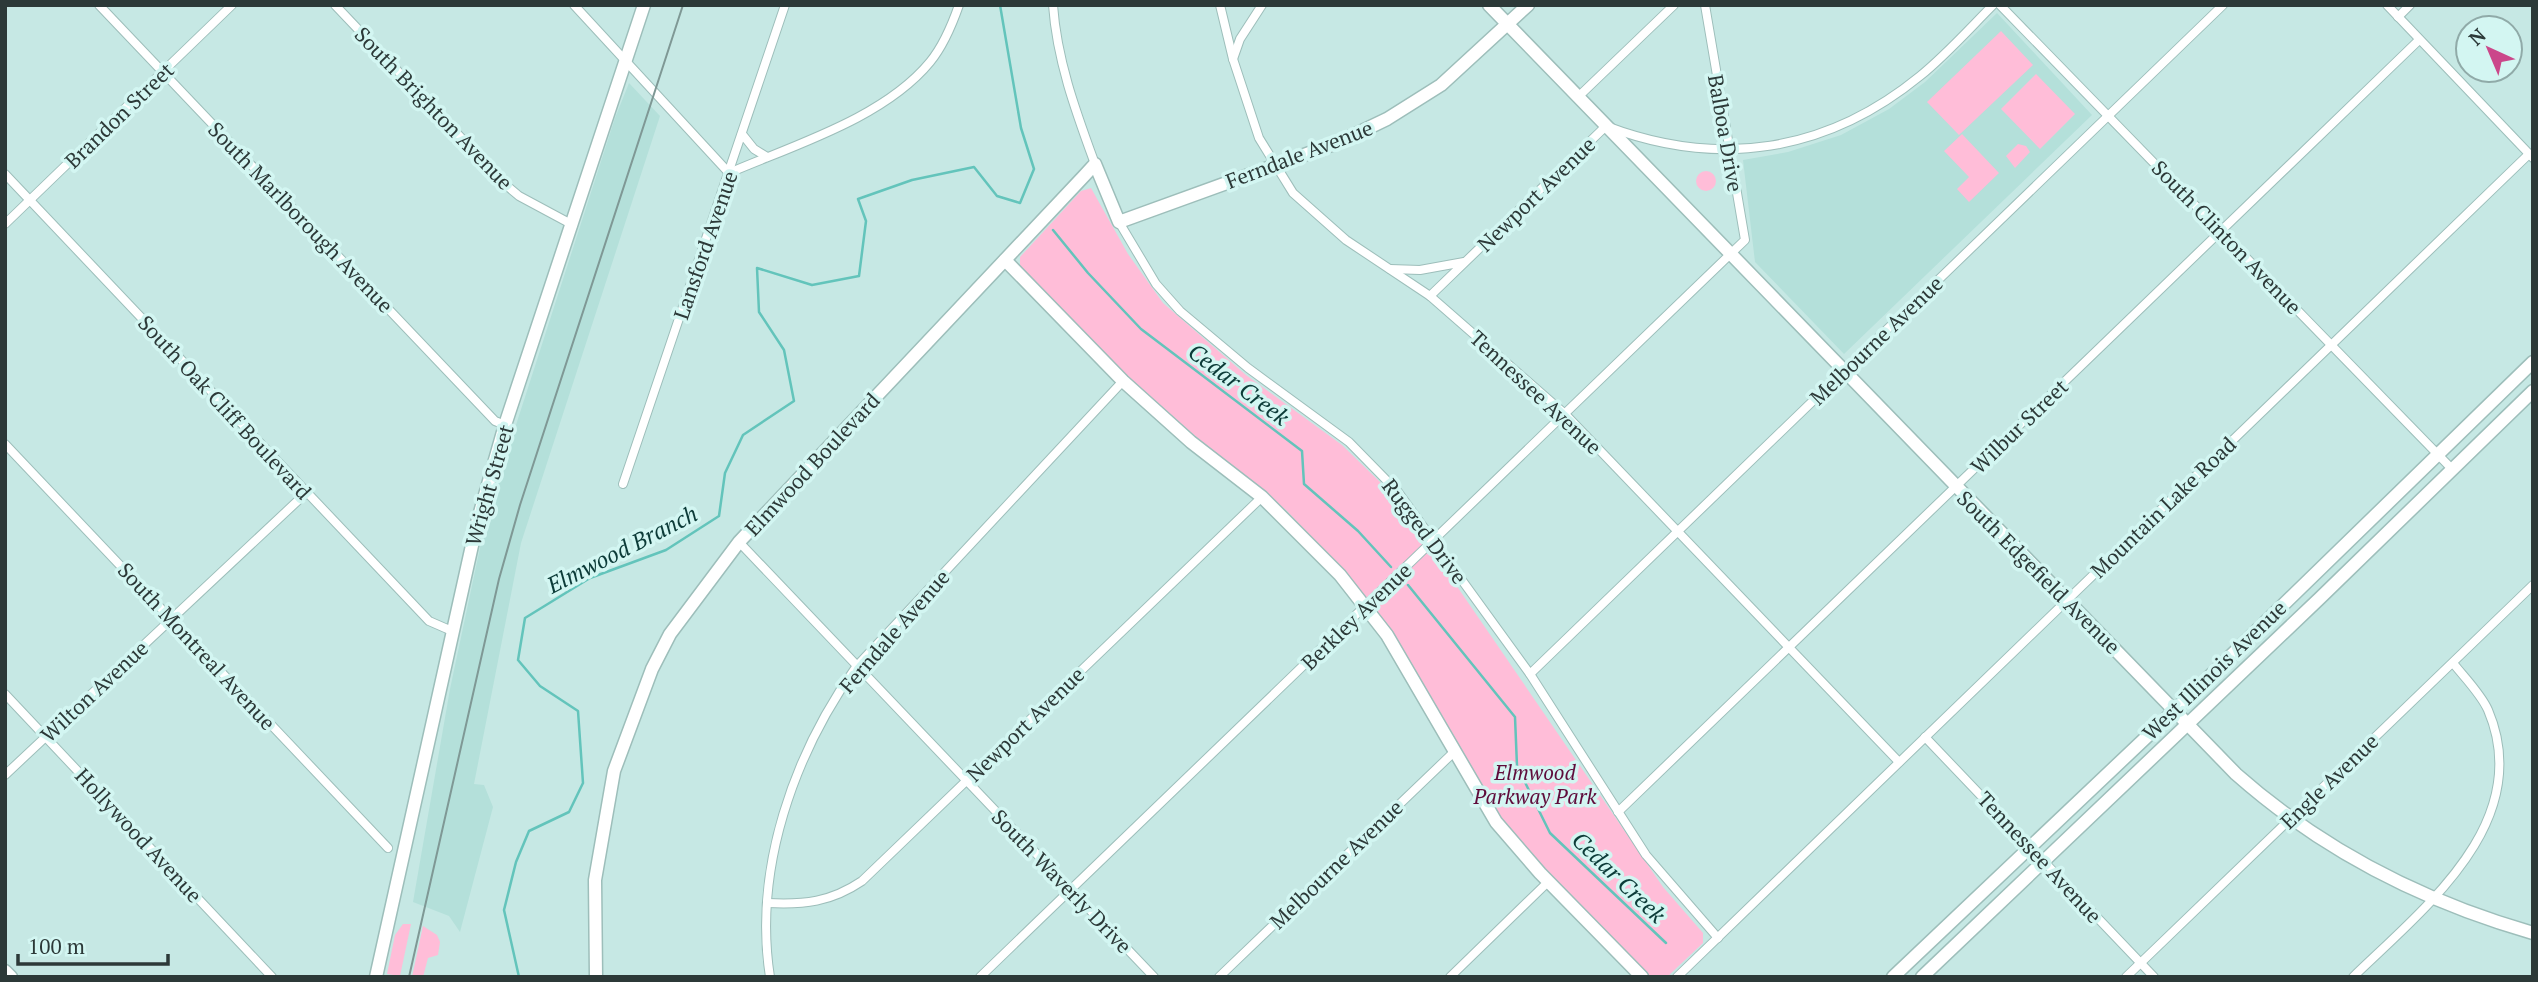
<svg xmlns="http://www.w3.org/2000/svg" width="2538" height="982" viewBox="0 0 2538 982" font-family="'PT Serif',serif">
	<rect width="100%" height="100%" fill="#c6e8e4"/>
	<g fill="#b4e0da">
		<path d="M1997 13 2092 115 1844 354 1755 262 1743 160 1788 152 1841 135 1889 109 1925 82Z"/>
		<path d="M629 83 660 116 521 543 474 784 484 785 493 807 460 932 449 916 413 902 450 689 487 515 615 118Z"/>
	</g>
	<g fill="#ffbdd8">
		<path d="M2001 31 2033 65 1959 135 1927 102Z"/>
		<path d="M2036 74 2075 114 2040 149 2001 109Z"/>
		<path d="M1962 134 1999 173 1969 202 1957 189 1969 177 1944 151Z"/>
		<path d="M2018 144 2026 146 2030 152 2015 168 2006 156Z"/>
		<circle cx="1706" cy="181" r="10"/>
		<path d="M1091 188 1128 254 1163 303 1246 375 1342 445 1380 482 1443 566 1663 887 1703 933V943L1667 977H1650L1529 853 1500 818 1461 756 1386 623 1323 549 1286 510 1195 436 1099 351 1020 268V257L1081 191Z"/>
		<path d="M403 924H411L400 976 387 974 395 935Z"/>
		<path d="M423 926 437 935 440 942 438 955 428 958 423 977H412Z"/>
	</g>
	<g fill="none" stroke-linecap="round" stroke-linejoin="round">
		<g stroke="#63c4bb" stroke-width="2.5">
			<path d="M1053 230 1088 273 1141 329 1302 451 1304 484 1358 531 1391 567"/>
			<path d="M1408 585 1515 717 1517 766 1550 833 1666 943"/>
			<path d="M519 977 504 910 516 862 529 831 569 812 583 783 578 711 540 686 518 660 525 618 590 578 666 550 719 516 725 473 743 435 794 401 784 350 759 312 757 268 812 285 859 276 866 221 858 199 912 180 974 167 997 196 1020 203 1034 169 1021 128 1000 5"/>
		</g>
		<g stroke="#9dbeba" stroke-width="10">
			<g id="street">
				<path d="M99 5 495 421 505 425"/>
				<path d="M335 5 506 185 519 196 573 225"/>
				<path d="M574 5 729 173C794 145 884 118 930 62 944 45 952 25 959 5"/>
				<path d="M1053 5C1057 61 1076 112 1095 164"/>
				<path d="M1220 5 1233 59 1259 138 1293 193 1346 240 1430 296 1565 414 1899 762"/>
				<path d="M2000 5 2453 470"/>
				<path d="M2387 5 2533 158"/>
				<path d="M2398 17 2410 5"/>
				<path d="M1233 59 1240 39 1262 5"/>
				<path d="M1578 97 1674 5"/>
				<path d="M742 134 754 149 767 157"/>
				<path d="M5 174 429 621 452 631"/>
				<path d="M1119 222 1156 284 1180 311 1248 368 1349 442 1398 492 1530 674 1646 855 1718 938"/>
				<path d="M5 224 232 5"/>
				<path d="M1390 269 1420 270 1464 262"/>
				<path d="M1430 296 1606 126C1719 169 1827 152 1920 76 1946 55 1969 29 1993 5"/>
				<path d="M5 444 388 848"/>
				<path d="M623 484 785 5"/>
				<path d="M739 542 1154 977"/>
				<path d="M1530 674 2223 5"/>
				<path d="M5 694 272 977"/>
				<path d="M1925 737 2154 977"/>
				<path d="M5 775 306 493"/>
				<path d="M1618 812 2419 40"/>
				<path d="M767 903C804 905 831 902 862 881L1262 497"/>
				<path d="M770 977C753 869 794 754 856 667L1123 381"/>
				<path d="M980 977 1745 240 1705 5"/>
				<path d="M1219 977 1454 752"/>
				<path d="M1450 977 1549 881"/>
				<path d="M1677 977 2529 154"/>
				<path d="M2126 977 2533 585"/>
				<path d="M2353 977C2423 909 2536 822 2488 710 2481 694 2464 677 2453 663"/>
			</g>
		</g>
		<g stroke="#9dbeba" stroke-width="15">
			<g id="secondary">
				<path d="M1489 5 2236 774C2323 851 2421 901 2533 933"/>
				<path d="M1005 260 1123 381 1191 442 1262 497 1340 575 1387 635 1496 822 1540 873 1642 977"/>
				<path d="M5 971 11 977"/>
				<path d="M376 977 477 523 505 425 644 5"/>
				<path d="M596 977 595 880 614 771 652 669 670 634 739 542 1084 176 1095 164 1119 222 1337 143 1387 119 1441 85 1528 5"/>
				<path d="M1893 977 2174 711 2533 362"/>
				<path d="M1922 977 2320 598 2533 391"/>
			</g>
		</g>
		<use href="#street" stroke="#fff" stroke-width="8"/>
		<use href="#secondary" stroke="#fff" stroke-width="12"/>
		<path stroke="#7f9895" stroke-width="2" d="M409 977 499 579 520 505 683 5"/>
	</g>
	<g text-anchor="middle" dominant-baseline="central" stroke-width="7" stroke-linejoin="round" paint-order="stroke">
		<g font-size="21" fill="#2c3938" stroke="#d3f6f2">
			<text transform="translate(434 108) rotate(46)">South Brighton Avenue</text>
			<text transform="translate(119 115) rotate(-44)">Brandon Street</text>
			<text transform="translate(1726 133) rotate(80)">Balboa Drive</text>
			<text transform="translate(1299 154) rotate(-21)">Ferndale Avenue</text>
			<text transform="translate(1536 194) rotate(-44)">Newport Avenue</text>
			<text transform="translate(301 217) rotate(46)">South Marlborough Avenue</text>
			<text transform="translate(2227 237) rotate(46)">South Clinton Avenue</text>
			<text transform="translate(705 245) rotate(-71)">Lansford Avenue</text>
			<text transform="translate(1876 340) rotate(-44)">Melbourne Avenue</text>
			<text transform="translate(1536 392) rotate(43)">Tennessee Avenue</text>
			<text transform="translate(225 407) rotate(47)">South Oak Cliff Boulevard</text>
			<text transform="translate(2019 426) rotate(-44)">Wilbur Street</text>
			<text transform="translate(812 464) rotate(-47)">Elmwood Boulevard</text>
			<text transform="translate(489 485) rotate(-74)">Wright Street</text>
			<text transform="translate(2163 507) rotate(-44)">Mountain Lake Road</text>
			<text transform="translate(1425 531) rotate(53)">Rugged Drive</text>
			<text transform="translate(2039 572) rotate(45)">South Edgefield Avenue</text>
			<text transform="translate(1356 616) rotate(-44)">Berkley Avenue</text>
			<text transform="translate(894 631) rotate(-49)">Ferndale Avenue</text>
			<text transform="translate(197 646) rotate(47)">South Montreal Avenue</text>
			<text transform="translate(2214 670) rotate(-44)">West Illinois Avenue</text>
			<text transform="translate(94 691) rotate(-43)">Wilton Avenue</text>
			<text transform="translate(1025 724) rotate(-44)">Newport Avenue</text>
			<text transform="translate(2329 781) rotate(-44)">Engle Avenue</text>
			<text transform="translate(139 835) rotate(47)">Hollywood Avenue</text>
			<text transform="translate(2040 857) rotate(47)">Tennessee Avenue</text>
			<text transform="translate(1336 864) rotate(-44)">Melbourne Avenue</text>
			<text transform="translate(1062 881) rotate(46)">South Waverly Drive</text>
		</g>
		<g font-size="21" font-style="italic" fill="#5f0c3b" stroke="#d3f6f2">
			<text x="1535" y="772">Elmwood<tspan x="1535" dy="24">Parkway Park</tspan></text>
		</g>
		<g font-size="23" font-style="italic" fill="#0c3b38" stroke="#d3f6f2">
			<text transform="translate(1239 384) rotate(37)">Cedar Creek</text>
			<text transform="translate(622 549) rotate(-27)">Elmwood Branch</text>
			<text transform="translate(1619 877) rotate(44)">Cedar Creek</text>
		</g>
	</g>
	<rect width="2538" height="982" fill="none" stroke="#2c3938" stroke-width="14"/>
	<g transform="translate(2489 49) rotate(316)"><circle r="33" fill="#d3f6f2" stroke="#90aaa8" stroke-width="2"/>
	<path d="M0-5L12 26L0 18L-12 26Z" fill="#cb478a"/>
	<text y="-10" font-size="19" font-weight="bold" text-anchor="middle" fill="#2c3938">N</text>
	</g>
	<path d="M18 954v10h150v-10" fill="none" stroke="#2c3938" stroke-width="3.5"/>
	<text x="28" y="954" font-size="21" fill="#2c3938" stroke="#d3f6f2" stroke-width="5" paint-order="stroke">100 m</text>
</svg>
